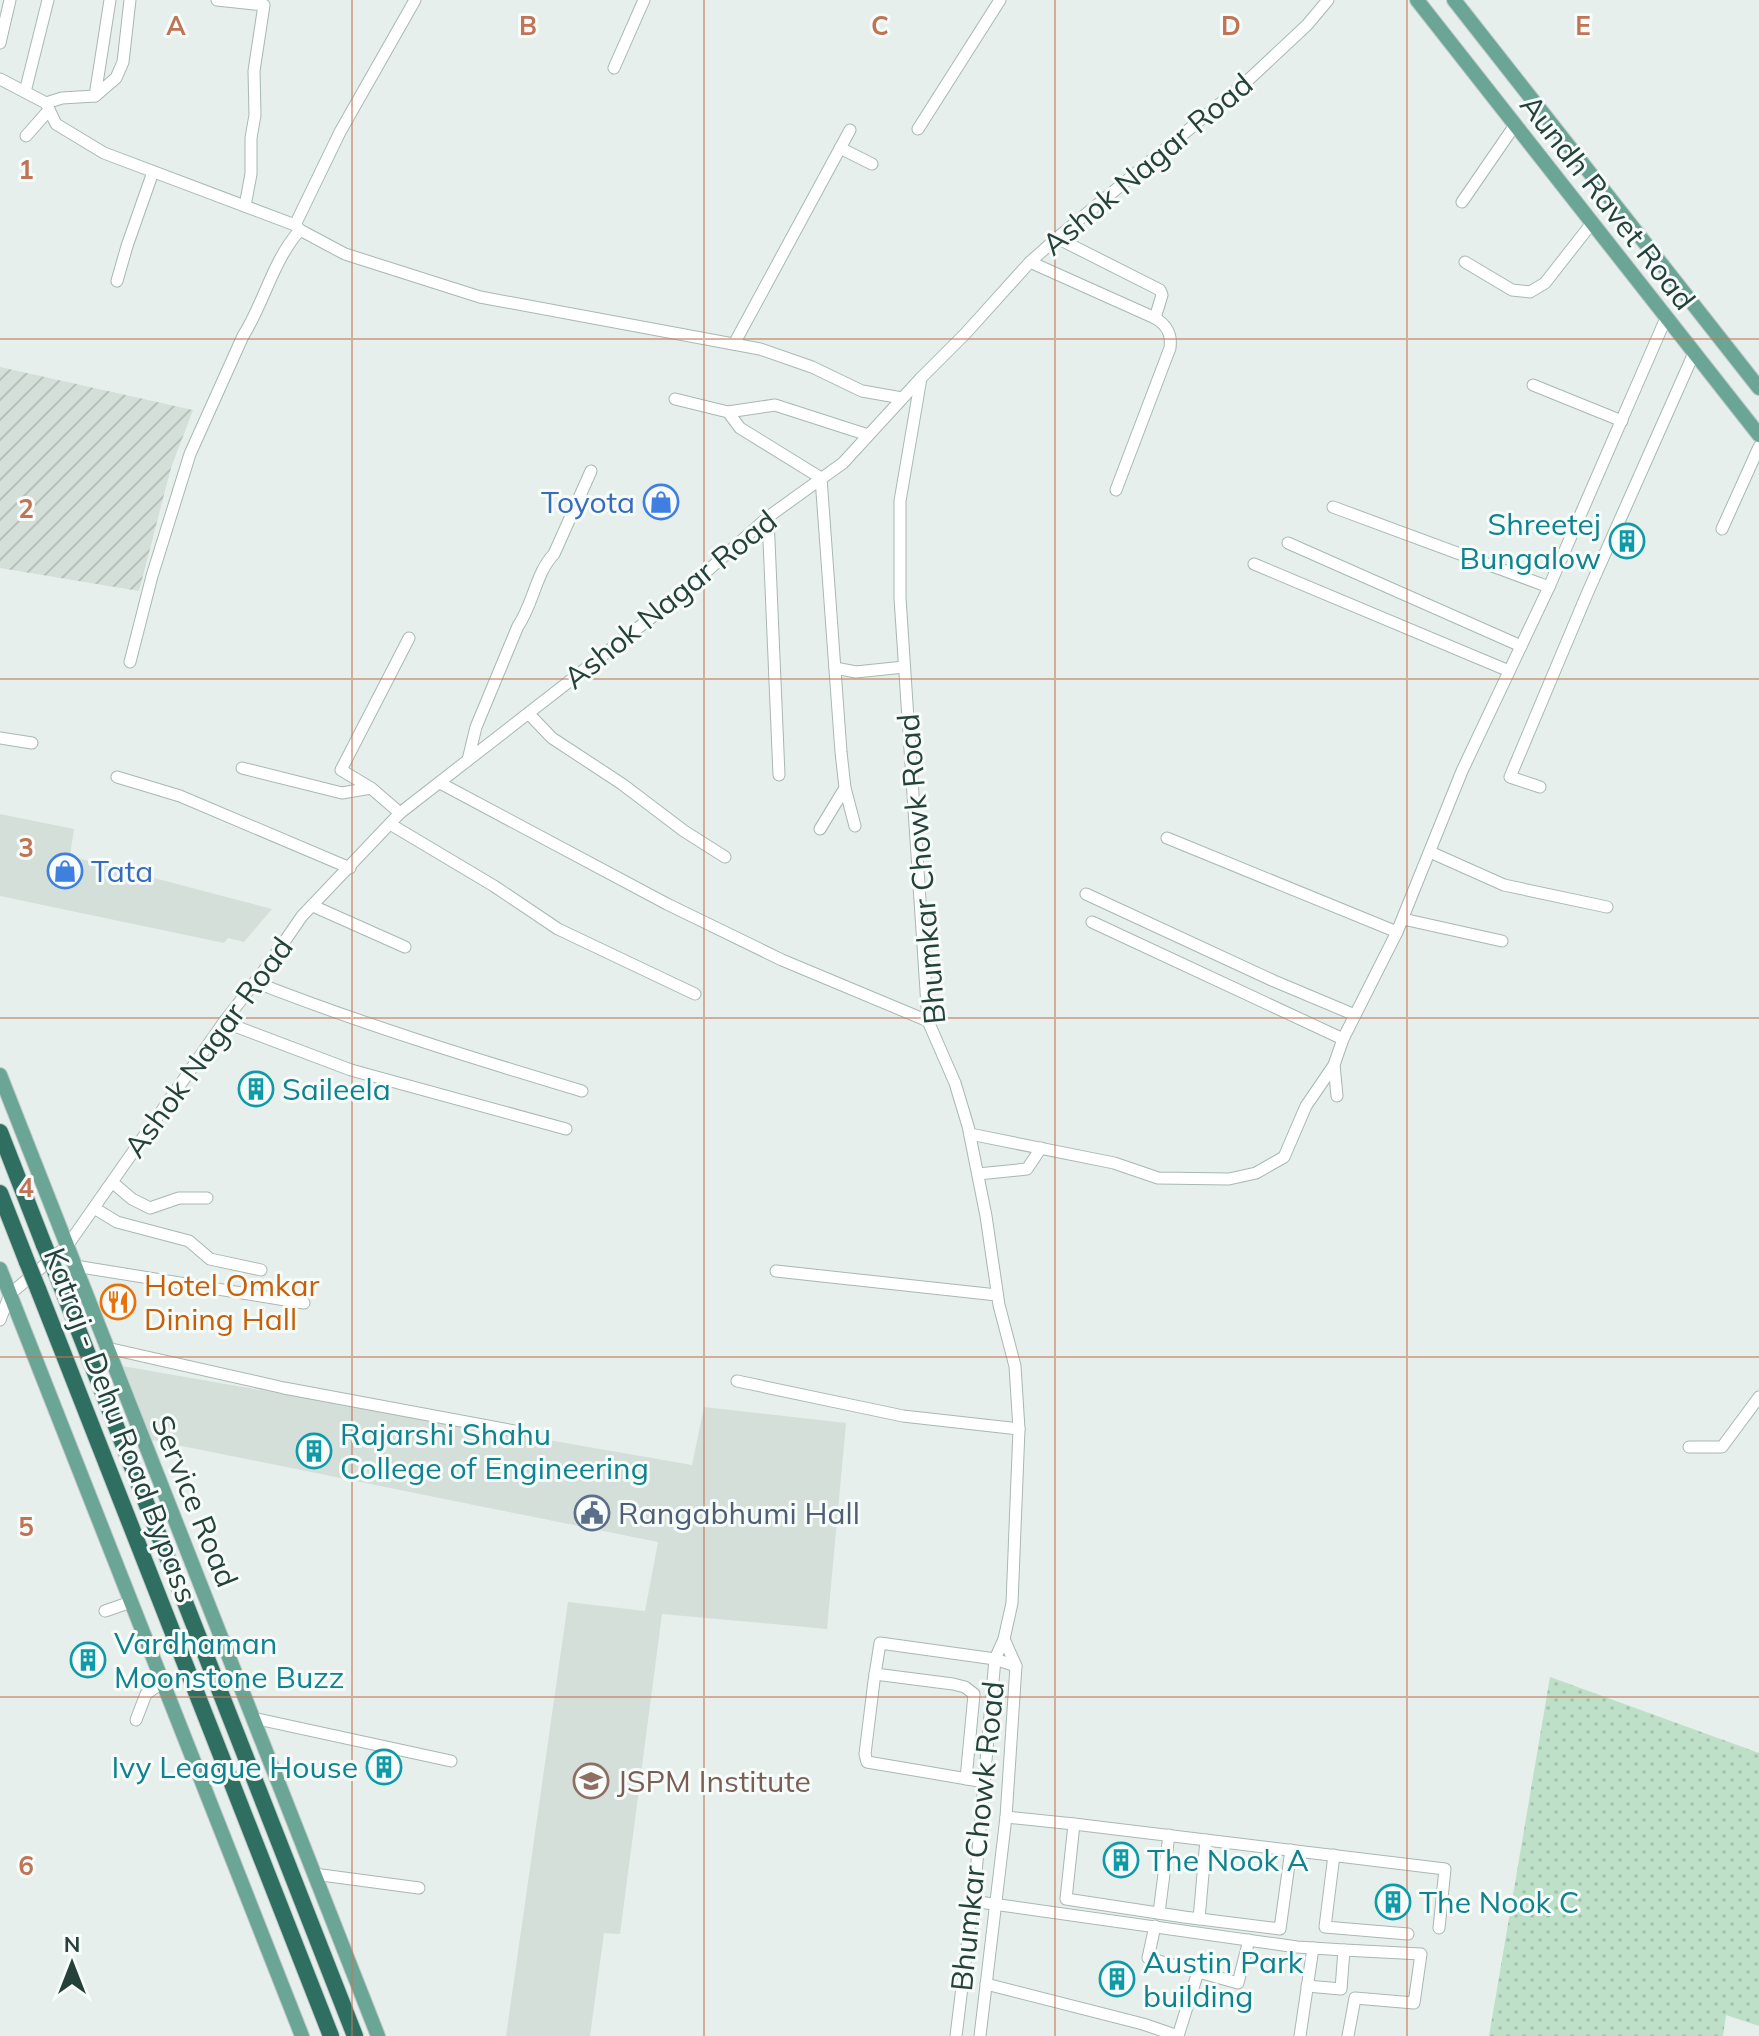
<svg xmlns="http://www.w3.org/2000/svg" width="1759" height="2036" viewBox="0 0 1759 2036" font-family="Mulish,sans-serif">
	<defs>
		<pattern id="industrial-furrows" width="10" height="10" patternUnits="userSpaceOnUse" patternTransform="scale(2)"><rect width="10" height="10" fill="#d4dfda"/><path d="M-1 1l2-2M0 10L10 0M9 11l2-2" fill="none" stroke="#b6c1bc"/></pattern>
		<pattern id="grass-dots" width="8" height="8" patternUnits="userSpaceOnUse" patternTransform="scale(2)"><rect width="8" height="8" fill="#bfe0c8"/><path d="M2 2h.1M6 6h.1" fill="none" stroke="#a4c1ad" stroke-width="1.8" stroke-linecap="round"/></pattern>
	</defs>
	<rect width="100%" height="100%" fill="#e6efeb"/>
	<g fill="#d4dfda">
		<path d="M0 814 74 829 70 856 272 909 244 942 228 938 224 943 0 896Z"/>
		<path d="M122 1366 692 1465 704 1407 846 1423 827 1629 662 1614 620 1934 604 1933 590 2036H506L568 1602 645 1611 658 1542 152 1440Z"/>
	</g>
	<path fill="url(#industrial-furrows)" d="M0 367 193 410 171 468 139 591 0 568Z"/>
	<path fill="url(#grass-dots)" d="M1550 1677 1759 1753V2026L1726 2015 1723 2036H1489Z"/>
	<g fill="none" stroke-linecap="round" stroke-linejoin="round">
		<g stroke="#a8b8b2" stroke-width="13">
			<g id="minor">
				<path d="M217 0 264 5 254 71 255 115 251 138V174L245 206"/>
				<path d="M0 43 10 0"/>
				<path d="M614 68 644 0"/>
				<path d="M0 79 46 103 56 124 104 153 295 225 300 230 345 254 480 297 760 349 812 367 862 391 902 398"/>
				<path d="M25 92 48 0"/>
				<path d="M95 96 110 0"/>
				<path d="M46 103 62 98 95 96 116 78 123 62 130 0"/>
				<path d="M918 129 1000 0"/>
				<path d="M26 136 49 110"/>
				<path d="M840 148 872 164"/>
				<path d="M1462 202 1515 125"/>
				<path d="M295 225 340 132 415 0"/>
				<path d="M1057 238 1160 290 1162 295 1155 318"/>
				<path d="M1030 262 1155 318C1167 325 1172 334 1170 348L1116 490"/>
				<path d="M1465 262 1512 290 1530 292 1545 283 1592 223"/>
				<path d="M117 281 127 246 153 172"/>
				<path d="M734 344 850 130"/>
				<path d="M921 378 900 501V598L928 1021 955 1083 968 1126 986 1216 999 1305 1015 1366 1019 1429 1012 1603 1004 1639 995 1659 976 1873 956 2036"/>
				<path d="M1533 385 1622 421"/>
				<path d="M675 399 728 412 740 428 821 478 841 752 845 788 855 826"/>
				<path d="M728 412 775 405 868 435"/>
				<path d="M1333 507 1549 587"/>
				<path d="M768 517 779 775"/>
				<path d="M1722 529 1759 447"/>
				<path d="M1288 543 1521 646"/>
				<path d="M1254 564 1509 671"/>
				<path d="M130 662 152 576 190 454 243 336C264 303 273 260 300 230"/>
				<path d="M835 668 856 672 904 667"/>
				<path d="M529 714 552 738 622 784 684 831 725 857"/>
				<path d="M0 738 32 743"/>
				<path d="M468 760 476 727 518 626C533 605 536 572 554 554L591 471"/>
				<path d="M242 768 342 793 371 788 400 813"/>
				<path d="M117 777 180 796 350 868"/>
				<path d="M440 783 667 904 782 960 928 1021"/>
				<path d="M1540 787 1510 777 1587 594 1694 353"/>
				<path d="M371 788 341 770 409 638"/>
				<path d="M390 824 494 886 558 929 695 994"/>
				<path d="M820 829 845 788"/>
				<path d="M1167 838 1397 932"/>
				<path d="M1430 852 1504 885 1607 907"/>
				<path d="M1086 894 1274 981 1355 1015"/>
				<path d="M313 906 405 947"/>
				<path d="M1403 919 1502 941"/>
				<path d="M1092 922 1343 1039"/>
				<path d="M255 982C362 1024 472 1058 582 1091"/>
				<path d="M224 1022 351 1070 566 1129"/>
				<path d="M1337 1096 1334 1065 1343 1039 1397 932 1462 771 1549 587 1666 318"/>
				<path d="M970 1134 1114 1163 1158 1178 1229 1179 1256 1173 1284 1157 1306 1106 1334 1065"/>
				<path d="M978 1174 1027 1169 1041 1148"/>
				<path d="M112 1182 132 1199 150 1208 179 1198H207"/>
				<path d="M94 1208 117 1222 189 1241 210 1259 261 1270"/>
				<path d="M75 1266 304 1303"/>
				<path d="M776 1271 997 1295"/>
				<path d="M0 1320 10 1294 67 1246 224 1022 269 964 302 916 400 813 679 596 768 517 843 463 921 378 965 334 1030 262 1057 238 1244 84 1307 25 1328 0"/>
				<path d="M107 1348 284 1388 520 1432"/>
				<path d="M737 1381 903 1416 1019 1429"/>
				<path d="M1689 1447H1722L1759 1397"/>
				<path d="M105 1611 131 1602"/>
				<path d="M875 1674 953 1684 965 1687 974 1694 966 1779"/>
				<path d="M253 1718 451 1761"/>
				<path d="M136 1720 146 1694 163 1682"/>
				<path d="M985 1782 867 1762 865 1754 874 1681 880 1643 995 1659 1016 1666"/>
				<path d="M1006 1817 1074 1824 1445 1869 1439 1928"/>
				<path d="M1074 1824 1066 1899 1184 1917 1280 1929 1291 1850"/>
				<path d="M1334 1855 1325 1927 1408 1934"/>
				<path d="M314 1874 419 1888"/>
				<path d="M972 1901 1297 1947 1344 1950"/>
				<path d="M1159 1913 1169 1835"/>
				<path d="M1199 1919 1206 1840"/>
				<path d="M1155 1926 1148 1958 1238 1983 1249 1940"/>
				<path d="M986 1984 1143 2024 1178 2036"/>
				<path d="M1307 1986 1341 1989 1344 1950 1421 1954 1414 2003 1355 1998 1348 2036"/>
				<path d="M980 2036 1006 1817 1016 1666 1004 1639"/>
				<path d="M1178 2036 1198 1972"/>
				<path d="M1300 2036 1313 1948"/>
			</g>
		</g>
		<g stroke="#c2cac8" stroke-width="16">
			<g id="major">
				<path d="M1417 0 1759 435"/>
				<path d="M1454 0 1759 388"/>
				<path d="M0 1075 378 2036"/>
				<path d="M0 1269 302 2036"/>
			</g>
		</g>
		<g stroke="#c2cac8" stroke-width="18">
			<g id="highway">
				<path d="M0 1132 44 1245"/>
				<path d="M0 1193 27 1262"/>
				<path d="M56 1273 355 2036"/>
				<path d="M38 1289 331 2036"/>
			</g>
		</g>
		<use href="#minor" stroke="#fff" stroke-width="11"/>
		<use href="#major" stroke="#6aa596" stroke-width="14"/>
		<use href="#highway" stroke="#2f6f62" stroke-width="16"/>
		<g stroke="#c2cac8" stroke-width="18" stroke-linecap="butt">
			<g id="highway-bridge">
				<path d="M44 1245 56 1273"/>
				<path d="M27 1262 38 1289"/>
			</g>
		</g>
		<use href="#highway-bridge" stroke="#2f6f62" stroke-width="16"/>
	</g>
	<path fill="none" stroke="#c07456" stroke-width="2" stroke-opacity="0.55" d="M352 0V2036M704 0V2036M1055 0V2036M1407 0V2036M0 339H1759M0 679H1759M0 1018H1759M0 1357H1759M0 1697H1759"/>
	<defs>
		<g id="shop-ring" transform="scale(1.8)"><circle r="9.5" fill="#f7fbf9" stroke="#3f7fe0" stroke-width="1.5"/><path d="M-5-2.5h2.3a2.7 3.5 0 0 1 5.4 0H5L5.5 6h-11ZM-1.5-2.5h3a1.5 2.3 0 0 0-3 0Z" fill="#3f7fe0"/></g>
		<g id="building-ring" transform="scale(1.8)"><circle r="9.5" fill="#f7fbf9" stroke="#0f9aa8" stroke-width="1.5"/><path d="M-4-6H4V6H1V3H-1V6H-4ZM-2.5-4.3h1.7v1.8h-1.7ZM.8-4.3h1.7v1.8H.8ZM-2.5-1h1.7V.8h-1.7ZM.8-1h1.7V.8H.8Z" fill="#0f9aa8"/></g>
		<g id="restaurant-ring" transform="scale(1.8)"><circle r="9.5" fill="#f7fbf9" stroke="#e8710a" stroke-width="1.5"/><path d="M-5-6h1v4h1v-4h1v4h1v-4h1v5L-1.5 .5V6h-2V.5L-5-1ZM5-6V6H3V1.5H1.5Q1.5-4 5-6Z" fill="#e8710a"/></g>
		<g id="civic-ring" transform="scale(1.8)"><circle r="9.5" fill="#f7fbf9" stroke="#5c6f8a" stroke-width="1.5"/><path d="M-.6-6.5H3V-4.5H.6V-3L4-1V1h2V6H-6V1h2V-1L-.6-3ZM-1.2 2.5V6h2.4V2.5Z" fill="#5c6f8a"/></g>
		<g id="university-ring" transform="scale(1.8)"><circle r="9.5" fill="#f7fbf9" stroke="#8d6e63" stroke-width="1.5"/><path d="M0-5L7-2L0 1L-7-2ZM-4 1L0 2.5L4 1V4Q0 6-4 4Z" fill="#8d6e63"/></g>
	</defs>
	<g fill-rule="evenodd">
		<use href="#shop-ring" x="661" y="502"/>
		<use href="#building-ring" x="1627" y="541"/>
		<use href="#shop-ring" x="65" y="871"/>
		<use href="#building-ring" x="256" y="1089"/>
		<use href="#restaurant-ring" x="118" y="1302"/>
		<use href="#building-ring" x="314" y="1451"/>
		<use href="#civic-ring" x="592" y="1513"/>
		<use href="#building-ring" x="88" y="1660"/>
		<use href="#building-ring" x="384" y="1767"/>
		<use href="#university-ring" x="591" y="1781"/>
		<use href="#building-ring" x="1121" y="1860"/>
		<use href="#building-ring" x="1393" y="1902"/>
		<use href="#building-ring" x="1117" y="1979"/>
	</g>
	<g text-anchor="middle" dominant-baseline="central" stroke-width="6" stroke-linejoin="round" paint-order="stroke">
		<g font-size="30" fill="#24423a" stroke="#f7fbf9">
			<text transform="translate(1147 164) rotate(-40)">Ashok Nagar Road</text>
			<text transform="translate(1608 202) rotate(52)">Aundh Ravet Road</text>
			<text transform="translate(670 599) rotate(-39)">Ashok Nagar Road</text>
			<text transform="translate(921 869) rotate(-95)">Bhumkar Chowk Road</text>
			<text transform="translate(208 1047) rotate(-54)">Ashok Nagar Road</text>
			<text transform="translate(121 1425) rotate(69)">Katraj - Dehu Road Bypass</text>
			<text transform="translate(195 1501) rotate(68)">Service Road</text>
			<text transform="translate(977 1836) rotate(-84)">Bhumkar Chowk Road</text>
		</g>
		<g font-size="30" fill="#366cbe" stroke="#f7fbf9" text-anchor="end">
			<text x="635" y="502">Toyota</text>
			<text x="91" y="871" text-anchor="start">Tata</text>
		</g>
		<g font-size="30" fill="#0d838f" stroke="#f7fbf9" text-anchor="start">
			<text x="1601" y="524" text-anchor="end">Shreetej<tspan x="1601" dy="34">Bungalow</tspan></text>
			<text x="282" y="1089">Saileela</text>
			<text x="340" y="1434">Rajarshi Shahu<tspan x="340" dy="34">College of Engineering</tspan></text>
			<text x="114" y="1643">Vardhaman<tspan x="114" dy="34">Moonstone Buzz</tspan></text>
			<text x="358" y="1767" text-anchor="end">Ivy League House</text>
			<text x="1147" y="1860">The Nook A</text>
			<text x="1419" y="1902">The Nook C</text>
			<text x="1143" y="1962">Austin Park<tspan x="1143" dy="34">building</tspan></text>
		</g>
		<g font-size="30" fill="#c56008" stroke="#f7fbf9" text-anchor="start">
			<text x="144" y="1285">Hotel Omkar<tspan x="144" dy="34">Dining Hall</tspan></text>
		</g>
		<g font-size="30" fill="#4e5e75" stroke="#f7fbf9" text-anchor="start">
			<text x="618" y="1513">Rangabhumi Hall</text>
		</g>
		<g font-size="30" fill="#785e54" stroke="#f7fbf9" text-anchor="start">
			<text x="617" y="1781">JSPM Institute</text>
		</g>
	</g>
	<g font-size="26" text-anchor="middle" font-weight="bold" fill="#c07456" stroke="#f7fbf9" stroke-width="6" stroke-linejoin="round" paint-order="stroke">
		<text x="176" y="35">A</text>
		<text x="528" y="35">B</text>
		<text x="880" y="35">C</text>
		<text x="1231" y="35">D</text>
		<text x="1583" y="35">E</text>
		<text x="26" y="179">1</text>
		<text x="26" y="518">2</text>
		<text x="26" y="857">3</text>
		<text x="26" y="1197">4</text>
		<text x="26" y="1536">5</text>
		<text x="26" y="1875">6</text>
	</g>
	<g transform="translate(72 1964)" stroke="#f7fbf9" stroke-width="6" paint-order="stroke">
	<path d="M0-6L14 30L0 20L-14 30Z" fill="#24423a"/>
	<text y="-12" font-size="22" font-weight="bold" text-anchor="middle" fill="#24423a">N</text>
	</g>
</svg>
